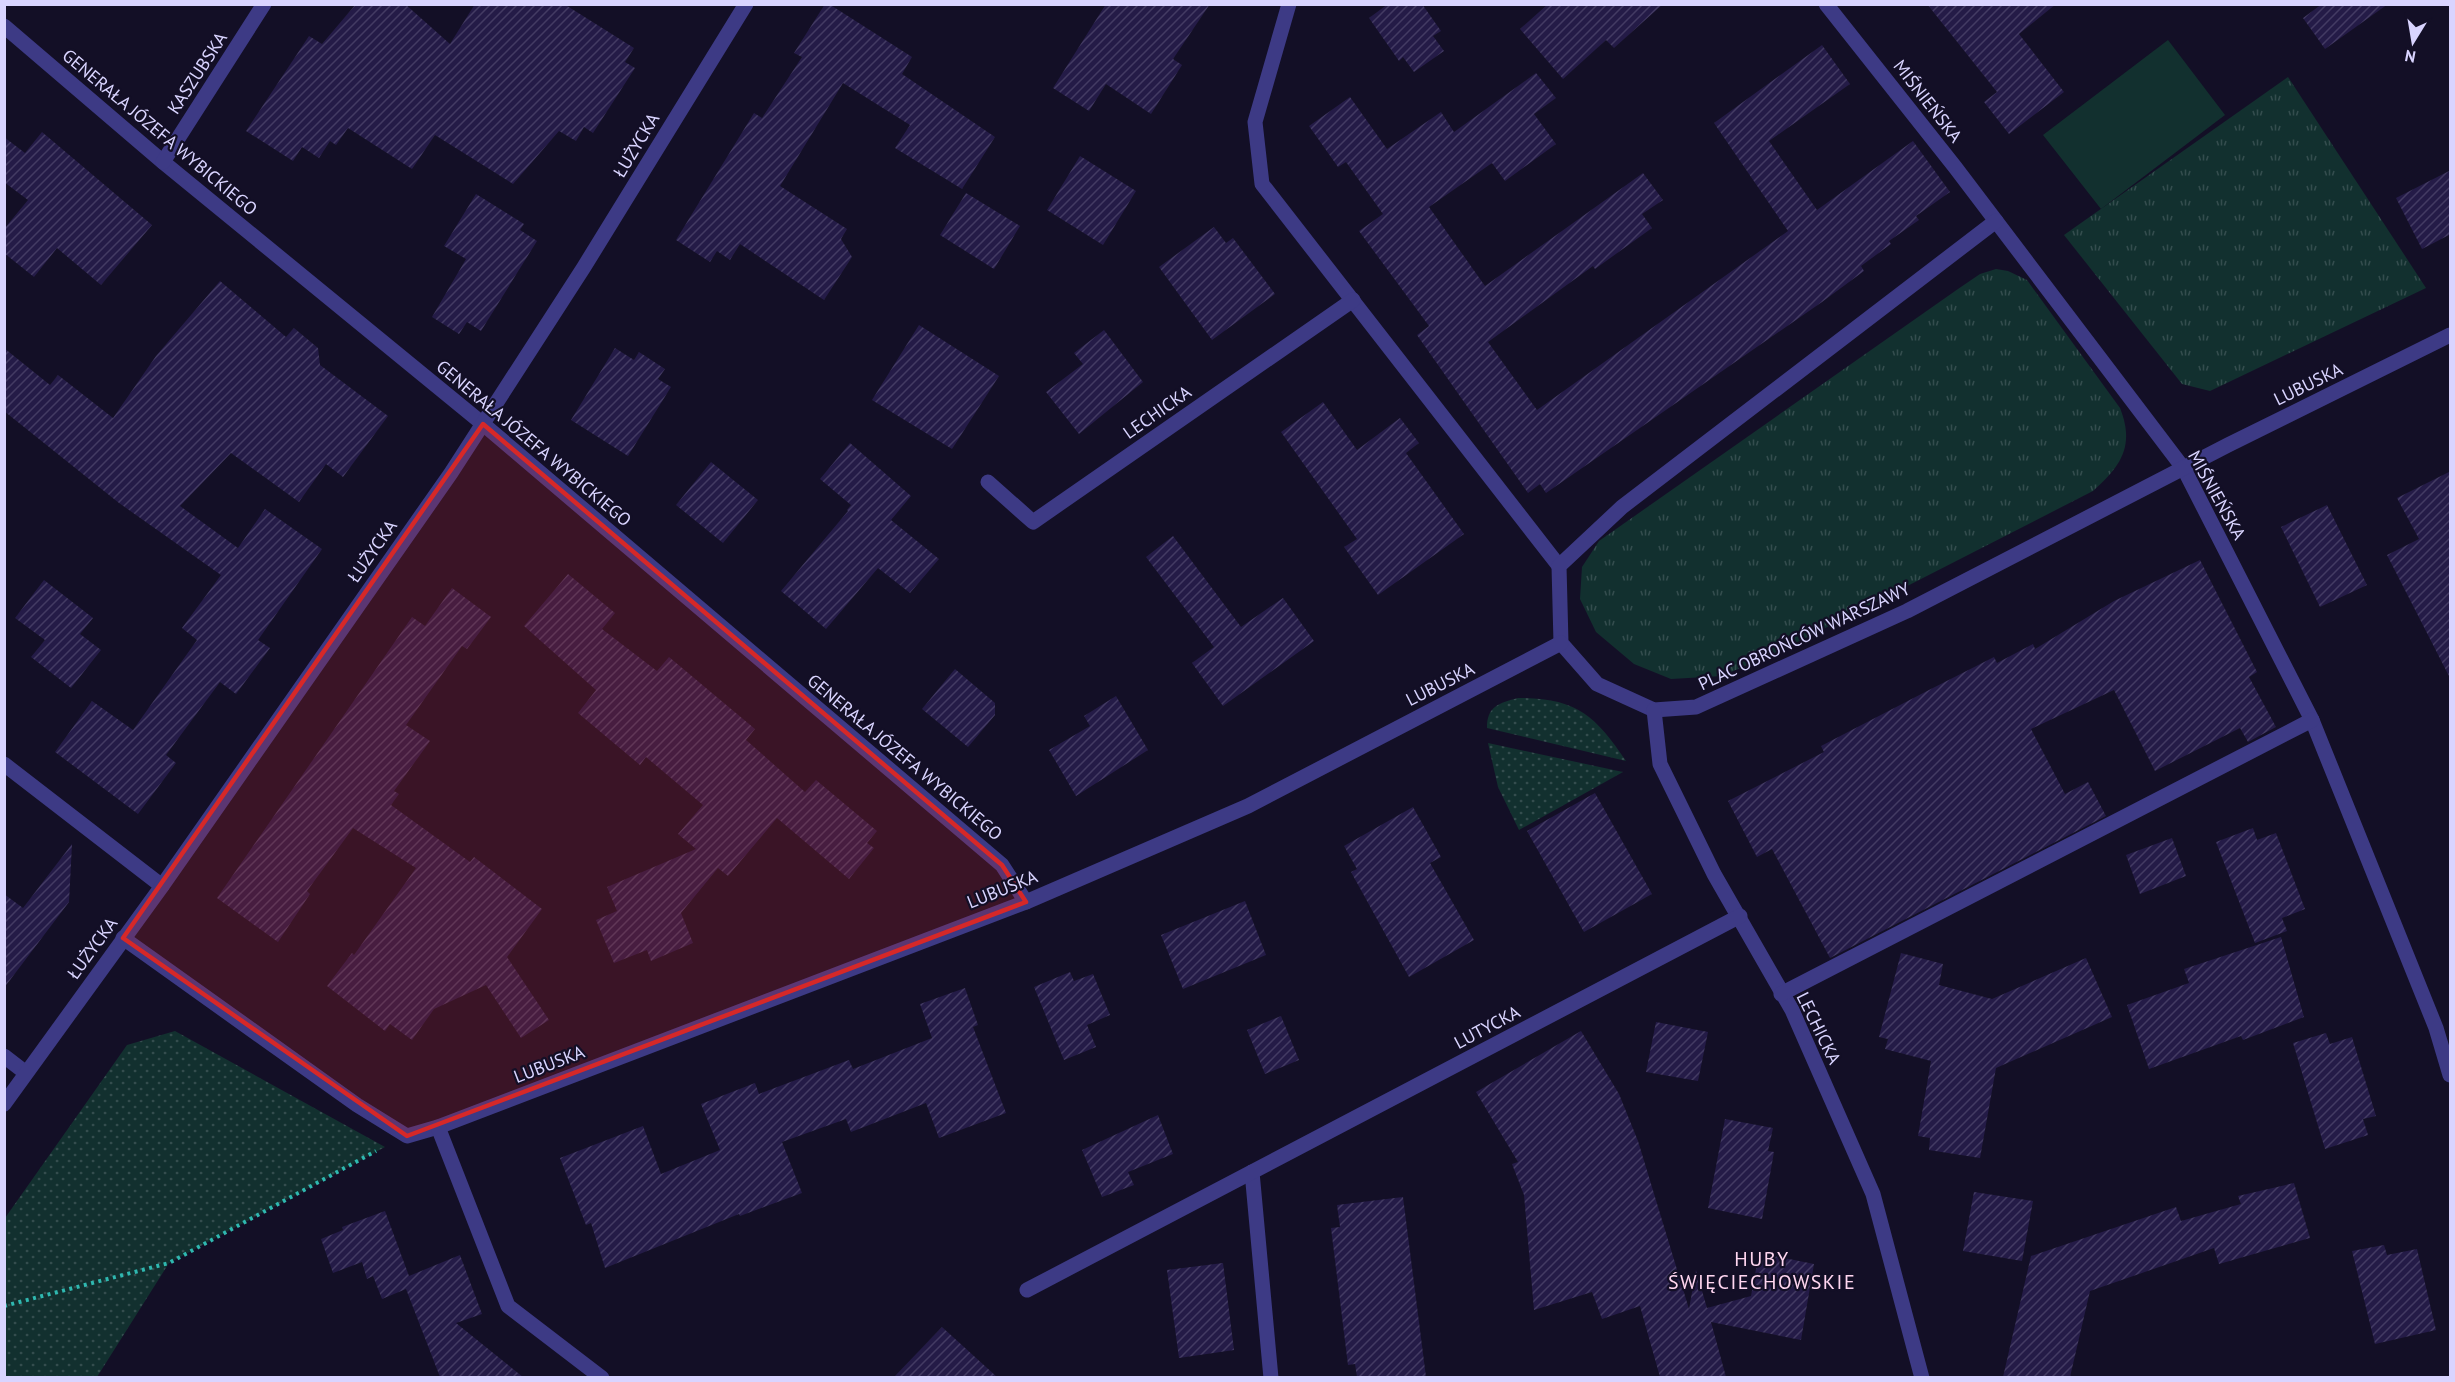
<svg xmlns="http://www.w3.org/2000/svg" width="2455" height="1382" viewBox="0 0 2455 1382" font-family="'PT Sans',sans-serif">
	<defs>
		<pattern id="grass-dots" width="8" height="8" patternUnits="userSpaceOnUse" patternTransform="scale(1.5)"><rect width="8" height="8" fill="#12302f"/><path d="M2 2h.1M6 6h.1" fill="none" stroke="#344d4e" stroke-width="1.8" stroke-linecap="round"/></pattern>
		<pattern id="park-tufts" width="24" height="20" patternUnits="userSpaceOnUse" patternTransform="scale(1.5)"><rect width="24" height="20" fill="#12302f"/><path d="M3 7l-1-3M5 7V3M7 7l1-3M15 17l-1-3M17 17v-4M19 17l1-3" fill="none" stroke="#344d4e"/></pattern>
		<pattern id="building-hatch" width="6" height="6" patternUnits="userSpaceOnUse" patternTransform="scale(1.5)"><rect width="6" height="6" fill="#241b47"/><path d="M-1 1l2-2M0 6l6-6M5 7l2-2" fill="none" stroke="#433b63"/></pattern>
	</defs>
	<rect width="100%" height="100%" fill="#130f26"/>
	<g fill="url(#grass-dots)">
		<path d="M1518 698C1576 698 1595 715 1626 761L1487 728C1487 706 1499 703 1518 698Z"/>
		<path d="M1488 743 1623 772 1519 830 1498 787Z"/>
		<path d="M175 1031 385 1147 169 1263 97 1377H5V1218L127 1045Z"/>
	</g>
	<g fill="url(#park-tufts)">
		<path d="M2288 77 2426 288 2210 391 2182 384 2064 235Z"/>
		<path d="M1996 269 2008 271 2027 280 2120 408C2135 446 2121 466 2093 491L1784 649 1722 676 1671 679 1634 664 1596 632 1580 599 1582 567 1599 541 1958 289 1980 274Z"/>
	</g>
	<path fill="#12302f" d="M2168 40 2225 115 2101 209 2043 135Z"/>
	<g fill="url(#building-hatch)">
		<path d="M356 4H405L450 44 475 4H564L634 48 625 62 635 68 593 133 584 127 576 141 559 131 513 184 435 135 412 169 348 128 336 145 330 141 319 158 302 147 293 161 246 131 309 36 322 44Z"/>
		<path d="M825 4H829L912 57 902 74 995 137 962 189 895 148 910 125 843 83 780 186 847 229 841 239 852 257 824 300 740 244 730 260 717 251 710 262 676 240 754 113 762 118 802 57 794 53Z"/>
		<path d="M1106 4H1210L1173 59 1182 65 1151 114 1106 84 1089 111 1053 88Z"/>
		<path d="M1388 4H1422L1441 31 1433 36 1444 51 1414 72 1403 57 1399 61 1369 18Z"/>
		<path d="M1548 4H1663L1614 48 1606 40 1563 79 1520 29Z"/>
		<path d="M1927 4H2056L2019 34 2064 92 2009 134 1984 102 1997 92Z"/>
		<path d="M2322 4H2388L2325 49 2303 18Z"/>
		<path d="M1822 45 1850 84 1769 141 1817 210 1913 141 1950 192 1916 216 1919 220 1889 241 1891 244 1861 266 1864 271 1822 302 1546 493 1540 484 1528 493 1417 335 1429 326 1359 231 1383 214 1346 162 1338 167 1309 126 1350 97 1387 149 1441 112 1454 132 1536 73 1556 98 1534 114 1556 144 1505 181 1492 163 1429 207 1485 286 1643 173 1663 200 1642 214 1652 228 1595 269 1593 266 1488 342 1537 410 1788 231 1714 123Z"/>
		<path d="M42 132 152 225 101 285 57 248 34 277 4 253V229L28 200 4 182V137L25 153Z"/>
		<path d="M1080 156 1136 191 1103 245 1047 210Z"/>
		<path d="M2451 170V234L2422 249 2396 198Z"/>
		<path d="M966 193 1020 226 994 269 940 235Z"/>
		<path d="M476 194 524 224 520 230 537 241 481 331 467 322 459 334 432 317 466 259 444 246Z"/>
		<path d="M1214 227 1226 243 1233 238 1275 294 1212 340 1159 267Z"/>
		<path d="M220 281 286 337 294 328 318 348 320 365 388 416 343 477 326 464 299 502 231 453 180 506 238 548 265 509 322 549 258 640 270 648 236 694 220 682 166 755 176 763 138 814 55 752 92 701 133 730 197 640 182 628 221 575 119 503 4 411V348L50 385 58 375 113 418 156 356Z"/>
		<path d="M919 325 999 376 952 449 872 400Z"/>
		<path d="M1104 330 1143 382 1079 434 1046 392 1083 364 1074 353Z"/>
		<path d="M615 348 634 360 639 352 665 369 658 379 671 387 628 456 571 420Z"/>
		<path d="M1323 402 1357 450 1400 418 1419 443 1406 453 1464 534 1378 595 1344 547 1357 539 1281 432Z"/>
		<path d="M850 443 911 496 891 520 939 559 910 593 878 568 826 629 781 591 848 511 847 510 851 505 820 479Z"/>
		<path d="M711 462 758 500 723 543 676 505Z"/>
		<path d="M2451 471V680L2387 555 2419 539 2397 498Z"/>
		<path d="M2327 505 2367 585 2320 607 2281 527Z"/>
		<path d="M1173 536 1241 627 1283 598 1314 641 1223 706 1192 663 1214 647 1146 557Z"/>
		<path d="M2200 560 2257 672 2249 677 2276 727 2248 742 2240 728 2155 771 2114 690 2031 729 2065 794 2088 782 2106 816 1830 958 1772 849 1757 857 1728 801 1824 752 1821 746 1927 691 1994 657 1997 663 2033 644 2035 649 2114 601Z"/>
		<path d="M568 574 615 613 602 629 657 671 669 657 755 729 746 740 805 792 816 780 877 831 867 843 874 848 849 879 777 818 728 876 718 868 681 913 693 943 651 961 647 950 614 963 596 920 617 911 607 887 696 849 678 834 703 805 646 757 640 765 578 713 596 690 524 626Z"/>
		<path d="M44 580 93 618 80 634 101 650 71 688 31 657 45 640 15 618Z"/>
		<path d="M452 588 491 617 467 649 462 646 406 725 430 741 394 791 399 794 391 805 470 862 474 857 542 909 507 957 549 1020 521 1038 486 985 434 1009 412 1040 390 1024 385 1031 327 986 352 953 354 955 416 868 353 828 307 891 310 894 278 942 217 898 412 617 425 626Z"/>
		<path d="M955 669 995 703V715L968 747 922 709Z"/>
		<path d="M1116 696 1148 750 1076 796 1049 750 1090 726 1084 716Z"/>
		<path d="M1595 793 1652 894 1584 932 1527 831Z"/>
		<path d="M1413 807 1441 857 1430 863 1474 940 1409 977 1351 872 1357 869 1344 846Z"/>
		<path d="M2253 828 2257 840 2276 833 2305 909 2282 918 2287 931 2255 943 2216 842Z"/>
		<path d="M2172 838 2186 876 2140 894 2126 855Z"/>
		<path d="M72 844 69 902 4 988V894L23 908Z"/>
		<path d="M1245 901 1266 955 1183 989 1161 935Z"/>
		<path d="M2281 937 2304 1017 2243 1040 2241 1036 2149 1069 2127 1005 2189 983 2184 969Z"/>
		<path d="M1901 953 1943 964 1939 985 1992 999 2086 958 2112 1017 1996 1068 1980 1158 1929 1150 1930 1138 1918 1136 1931 1061 1885 1049 1888 1039 1879 1037Z"/>
		<path d="M1070 972 1074 981 1093 974 1110 1015 1087 1025 1096 1047 1064 1060 1034 987Z"/>
		<path d="M965 988 978 1025 973 1027 1006 1113 939 1138 926 1103 851 1132 846 1119 782 1142 802 1193 740 1216 739 1214 605 1268 591 1223 586 1225 560 1158 643 1126 661 1174 720 1150 701 1104 755 1083 759 1094 849 1060 853 1069 932 1038 920 1004Z"/>
		<path d="M1281 1016 1299 1060 1265 1074 1247 1030Z"/>
		<path d="M1656 1022 1708 1032 1698 1081 1646 1072Z"/>
		<path d="M1581 1031 1619 1094 1638 1141 1689 1309 1696 1270 1707 1308 1751 1296 1759 1253 1814 1264 1801 1340 1711 1322 1726 1377H1660L1640 1306 1602 1319 1592 1292 1534 1310 1524 1195 1512 1164 1518 1162 1476 1092Z"/>
		<path d="M2326 1033 2330 1044 2352 1037 2376 1116 2363 1119 2368 1135 2325 1149 2293 1043Z"/>
		<path d="M1158 1115 1173 1154 1128 1172 1134 1185 1102 1197 1082 1150Z"/>
		<path d="M1725 1119 1773 1128 1768 1151 1774 1152 1762 1219 1708 1208Z"/>
		<path d="M2294 1183 2310 1238 2219 1264 2214 1248 2090 1291 2070 1377H2003L2031 1256 2176 1207 2181 1221 2241 1204 2238 1196Z"/>
		<path d="M1974 1192 2033 1201 2022 1261 1963 1251Z"/>
		<path d="M1403 1197 1426 1377H1357L1355 1364 1348 1365 1331 1228 1340 1227 1337 1205Z"/>
		<path d="M385 1211 409 1276 460 1255 482 1314 456 1323 523 1377H440L406 1289 382 1299 373 1276 367 1279 362 1262 333 1273 321 1239 343 1230 342 1227Z"/>
		<path d="M2384 1245 2387 1255 2417 1249 2436 1330 2375 1344 2352 1251Z"/>
		<path d="M1223 1263 1234 1350 1179 1358 1167 1270Z"/>
		<path d="M942 1327 997 1377H894Z"/>
	</g>
	<g fill="none" stroke-linecap="round" stroke-linejoin="round">
		<path stroke="#2fb8b0" stroke-width="4" stroke-dasharray="3 4.5" stroke-linecap="butt" d="M4 1306 169 1263 376 1151"/>
		<g stroke="#3d3a85" stroke-width="15">
			<path d="M1289 4 1255 122 1262 184 1559 566"/>
			<path d="M1826 4 1955 167 2184 469 2312 720 2436 1028 2450 1075"/>
			<path d="M4 26 163 162 483 424 1002 865 1026 902"/>
			<path d="M163 162 264 4"/>
			<path d="M1996 221 1622 507 1559 566 1561 643 1597 684 1654 710 1696 707 1907 611 2228 445 2450 335"/>
			<path d="M988 482 1033 522 1353 300"/>
			<path d="M1654 710 1660 764 1714 874 1792 1010 1873 1194 1922 1378"/>
			<path d="M4 764 162 886"/>
			<path d="M123 938 357 1105 407 1136 438 1127 1026 902 1248 806 1561 643"/>
			<path d="M1781 994 2312 720"/>
			<path d="M4 1056 26 1073"/>
			<path d="M4 1104 162 886 451 473 584 267 746 4"/>
			<path d="M438 1127 508 1306 602 1378"/>
			<path d="M1252 1172 1271 1378"/>
			<path d="M1027 1290 1740 916"/>
		</g>
	</g>
	<path fill="#d62828" fill-opacity="0.2" stroke="#d62828" stroke-width="4.5" stroke-linejoin="round" d="M483 424 1002 865 1026 902 407 1136 123 938Z"/>
	<g text-anchor="middle" dominant-baseline="central" stroke-width="4.5" stroke-linejoin="round" paint-order="stroke">
		<g font-size="18" fill="#d9d4ff" stroke="#130f26">
			<text transform="translate(197 73) rotate(-57)">KASZUBSKA</text>
			<text transform="translate(1928 101) rotate(52)">MIŚNIEŃSKA</text>
			<text transform="translate(160 132) rotate(40)">GENERAŁA JÓZEFA WYBICKIEGO</text>
			<text transform="translate(636 145) rotate(-59)">ŁUŻYCKA</text>
			<text transform="translate(2308 384) rotate(-26)">LUBUSKA</text>
			<text transform="translate(1157 412) rotate(-35)">LECHICKA</text>
			<text transform="translate(534 443) rotate(40)">GENERAŁA JÓZEFA WYBICKIEGO</text>
			<text transform="translate(2217 495) rotate(61)">MIŚNIEŃSKA</text>
			<text transform="translate(372 551) rotate(-55)">ŁUŻYCKA</text>
			<text transform="translate(1804 636) rotate(-25)">PLAC OBROŃCÓW WARSZAWY</text>
			<text transform="translate(1440 684) rotate(-27)">LUBUSKA</text>
			<text transform="translate(905 757) rotate(40)">GENERAŁA JÓZEFA WYBICKIEGO</text>
			<text transform="translate(1002 889) rotate(-22)">LUBUSKA</text>
			<text transform="translate(92 948) rotate(-54)">ŁUŻYCKA</text>
			<text transform="translate(1487 1027) rotate(-28)">LUTYCKA</text>
			<text transform="translate(1819 1028) rotate(64)">LECHICKA</text>
			<text transform="translate(549 1064) rotate(-21)">LUBUSKA</text>
		</g>
		<g font-size="20" letter-spacing="1.5" fill="#ffd6f0" stroke="#130f26">
			<text x="1762" y="1259">HUBY<tspan x="1762" dy="23">ŚWIĘCIECHOWSKIE</tspan></text>
		</g>
	</g>
	<rect width="2455" height="1382" fill="none" stroke="#d9d4ff" stroke-width="12"/>
	<g transform="translate(2413 42) rotate(191)" stroke="#130f26" stroke-width="4.5" paint-order="stroke">
	<path d="M0-4.5L10 22L0 15L-10 22Z" fill="#d9d4ff"/>
	<text y="-9" font-size="16" font-weight="bold" text-anchor="middle" fill="#d9d4ff">N</text>
	</g>
</svg>
